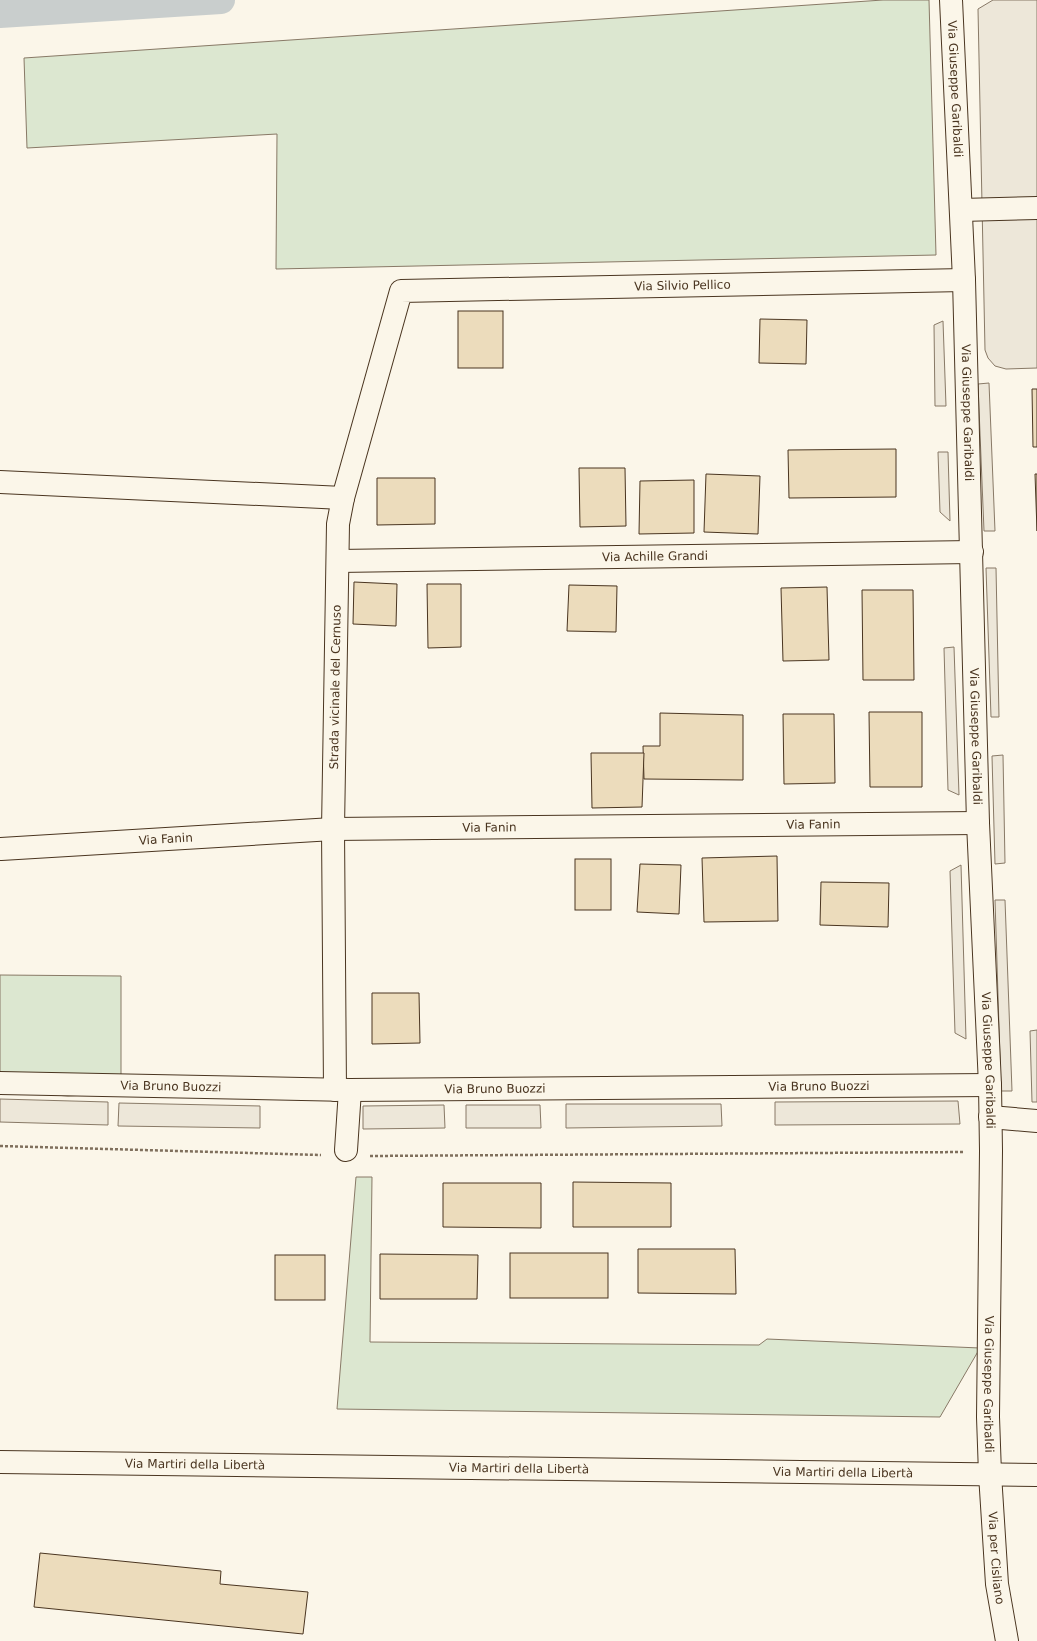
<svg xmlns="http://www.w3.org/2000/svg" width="1037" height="1641" viewBox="0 0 1037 1641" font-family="'DejaVu Sans',sans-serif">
	<rect width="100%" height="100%" fill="#fbf6e9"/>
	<g fill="#dce7d0" stroke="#887966">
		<path d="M883 0H929L936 255 276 269 277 134 27 148 24 58Z"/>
		<path d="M0 975 121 976V1093L68 1096 0 1091Z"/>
		<path d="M356 1177H372L370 1342 759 1345 767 1339 980 1348 940 1417 337 1409Z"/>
	</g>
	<g fill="#ede7d9" stroke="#887966">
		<path d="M993 0H1037V368L1006 369 995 366 988 358 985 350 978 9Z"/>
		<path d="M943 321 946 406H935L934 325Z"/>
		<path d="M989 383 995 531H984L978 384Z"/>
		<path d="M938 452H948L950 521 940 512Z"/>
		<path d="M986 568H996L999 717H991Z"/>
		<path d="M954 647 959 795 948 790 944 648Z"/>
		<path d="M1003 755 1005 863 995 864 992 756Z"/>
		<path d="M961 865 966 1039 955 1033 950 871Z"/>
		<path d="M995 900H1005L1012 1091H1001Z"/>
		<path d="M1037 1030V1102H1032L1030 1031Z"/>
		<path d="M0 1099 108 1102V1125L0 1122Z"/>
		<path d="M958 1101 960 1124 775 1125V1102Z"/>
		<path d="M119 1103 260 1106V1128L118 1126Z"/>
		<path d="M566 1104H721L722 1126 566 1128Z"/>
		<path d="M444 1105 445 1128 363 1129V1106Z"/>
		<path d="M466 1105H540L541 1128H466Z"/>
	</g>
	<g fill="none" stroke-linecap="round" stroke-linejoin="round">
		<path stroke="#c9cecd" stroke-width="28" d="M0 14 221 0"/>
	</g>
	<g fill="#ecdcbc" stroke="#4a3520">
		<rect x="458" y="311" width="45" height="57"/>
		<path d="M760 319 807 320 806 364 759 363Z"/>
		<path d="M1032 389H1037V447H1033Z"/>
		<path d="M896 449V497L789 498 788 450Z"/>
		<path d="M579 468H625L626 526 580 527Z"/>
		<path d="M706 474 760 476 758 534 704 532Z"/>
		<path d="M1035 474H1037V531Z"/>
		<path d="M377 478H435V524L377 525Z"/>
		<path d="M694 480V533L639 534 640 481Z"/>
		<path d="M354 582 397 584 396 626 353 624Z"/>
		<path d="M427 584H461V647L428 648Z"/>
		<path d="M569 585 617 586 616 632 567 631Z"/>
		<path d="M827 587 829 660 783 661 781 588Z"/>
		<path d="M862 590H913L914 680H863Z"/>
		<path d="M869 712H922V787H870Z"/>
		<path d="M660 713 743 715V780L644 779 643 746H660Z"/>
		<path d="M783 714H834L835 783 784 784Z"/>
		<path d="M591 753H644L642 807 592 808Z"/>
		<path d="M777 856 778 921 704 922 702 858Z"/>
		<rect x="575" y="859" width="36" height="51"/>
		<path d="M640 864 681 865 679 914 637 912Z"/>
		<path d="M821 882 889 883 888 927 820 925Z"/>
		<path d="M372 993H419L420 1043 372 1044Z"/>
		<path d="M573 1182 671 1183V1227H573Z"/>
		<path d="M443 1183H541V1228L443 1227Z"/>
		<path d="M638 1249H735L736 1294 638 1293Z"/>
		<rect x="510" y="1253" width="98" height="45"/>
		<path d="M380 1254 478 1255 477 1299H380Z"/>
		<rect x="275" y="1255" width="50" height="45"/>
		<path d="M40 1553 221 1571 220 1584 308 1592 303 1634 34 1607Z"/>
	</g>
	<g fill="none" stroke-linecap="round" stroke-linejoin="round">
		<g stroke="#4a3520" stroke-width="24">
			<g id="minor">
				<path id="s1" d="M951 0 964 280 978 823 990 1085 991 1151 988 1417 990 1474 997 1584 1007 1641"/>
				<path d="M961 210 1037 208"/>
				<path d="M0 482 343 498"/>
				<path id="s2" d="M338 561 972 552"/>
				<path id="s3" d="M1 849 333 829 978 823"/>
				<path id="s4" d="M0 1083 350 1090 990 1085"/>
				<path id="s5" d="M335 1090 333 829 338 524 343 498 401 291 964 280"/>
				<path d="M990 1117 1037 1121"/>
				<path d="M346 1150 350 1090"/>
			</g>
		</g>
		<g stroke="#4a3520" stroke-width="24">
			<g id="primary">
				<path id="s6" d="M0 1462 1037 1475"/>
			</g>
		</g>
		<g stroke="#7f6f5c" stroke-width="2.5" stroke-dasharray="3 2" stroke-linecap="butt">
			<path d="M0 1146 321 1155"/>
			<path d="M370 1156 965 1152"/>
		</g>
		<use href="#minor" stroke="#fbf6e9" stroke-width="22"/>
		<use href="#primary" stroke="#fbf6e9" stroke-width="22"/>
	</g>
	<g text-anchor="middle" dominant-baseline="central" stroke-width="3" stroke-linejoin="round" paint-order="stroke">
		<g font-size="12" fill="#4a3520" stroke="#fbf6e9">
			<text stroke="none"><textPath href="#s1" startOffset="89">Via Giuseppe Garibaldi</textPath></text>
			<text stroke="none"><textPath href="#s5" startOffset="1089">Via Silvio Pellico</textPath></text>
			<text stroke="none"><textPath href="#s1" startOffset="413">Via Giuseppe Garibaldi</textPath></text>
			<text stroke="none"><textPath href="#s2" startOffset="317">Via Achille Grandi</textPath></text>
			<text stroke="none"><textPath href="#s5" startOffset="403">Strada vicinale del Cernuso</textPath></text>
			<text stroke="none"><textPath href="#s1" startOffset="737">Via Giuseppe Garibaldi</textPath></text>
			<text stroke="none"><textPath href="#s3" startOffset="813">Via Fanin</textPath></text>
			<text stroke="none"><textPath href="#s3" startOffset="489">Via Fanin</textPath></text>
			<text stroke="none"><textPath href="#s3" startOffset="165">Via Fanin</textPath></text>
			<text stroke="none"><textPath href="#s1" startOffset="1061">Via Giuseppe Garibaldi</textPath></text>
			<text stroke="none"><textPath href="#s4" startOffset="171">Via Bruno Buozzi</textPath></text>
			<text stroke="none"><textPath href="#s4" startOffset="819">Via Bruno Buozzi</textPath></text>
			<text stroke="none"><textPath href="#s4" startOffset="495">Via Bruno Buozzi</textPath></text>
			<text stroke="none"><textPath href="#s1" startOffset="1385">Via Giuseppe Garibaldi</textPath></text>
			<text stroke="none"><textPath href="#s6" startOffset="195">Via Martiri della Libertà</textPath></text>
			<text stroke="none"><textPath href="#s6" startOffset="519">Via Martiri della Libertà</textPath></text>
			<text stroke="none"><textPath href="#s6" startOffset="843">Via Martiri della Libertà</textPath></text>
			<text stroke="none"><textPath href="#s1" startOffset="1559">Via per Cisliano</textPath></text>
		</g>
	</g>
</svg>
